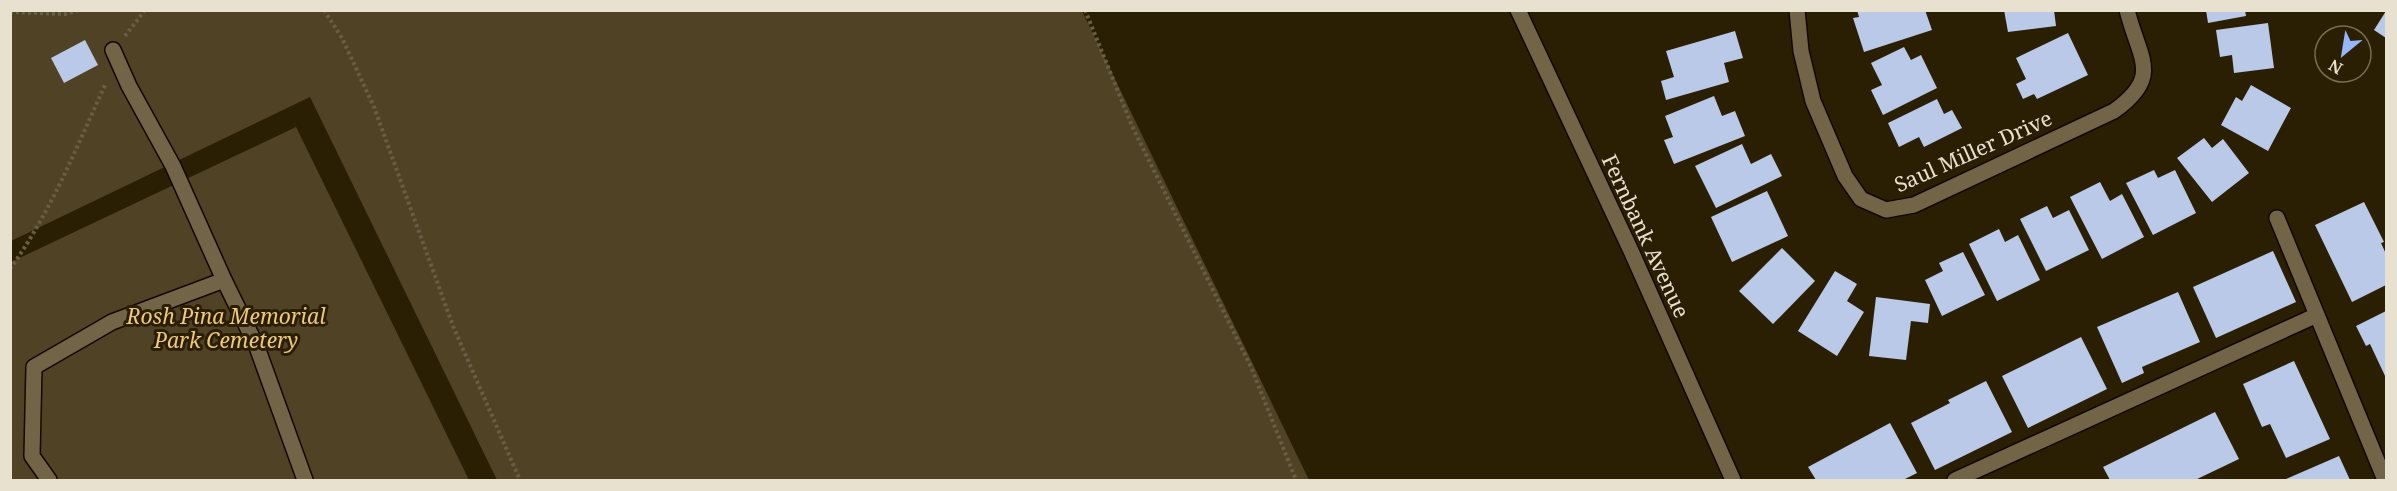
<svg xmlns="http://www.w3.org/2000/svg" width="2397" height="491" viewBox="0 0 2397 491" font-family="'Noto Serif',serif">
	<rect width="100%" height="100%" fill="#2b1f03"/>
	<g fill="#504224">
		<path d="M11 11H1082L1309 480H497L310 97 11 241Z"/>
		<path d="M296 127 469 480H11V262Z"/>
	</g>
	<g fill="#bac9e8">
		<path d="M1857 10H1925L1932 30 1864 52 1853 18 1859 17Z"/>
		<path d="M2004 10H2054L2056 26 2008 32Z"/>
		<path d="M2206 10H2245L2246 16 2208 23Z"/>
		<path d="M2386 11V38L2374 30Z"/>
		<path d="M2268 23 2274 68 2234 73 2232 55 2220 57 2216 30Z"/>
		<path d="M1735 31 1743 58 1724 63 1729 82 1666 100 1661 81 1674 77 1666 51Z"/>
		<path d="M2068 33 2088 75 2037 99 2034 94 2023 99 2016 84 2026 79 2016 58Z"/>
		<path d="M85 40 98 65 64 83 51 58Z"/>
		<path d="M1904 47 1911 60 1921 55 1937 88 1883 115 1871 90 1882 85 1871 63Z"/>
		<path d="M2251 85 2291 108 2268 151 2221 125 2236 97 2242 101Z"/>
		<path d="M1714 96 1722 116 1735 111 1745 136 1674 164 1664 140 1673 137 1665 116Z"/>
		<path d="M1937 99 1944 114 1952 110 1962 128 1924 147 1919 137 1899 147 1888 123Z"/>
		<path d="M2204 138 2212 148 2223 139 2249 173 2212 202 2177 158Z"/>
		<path d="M1742 144 1751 164 1771 154 1782 176 1716 208 1695 166Z"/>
		<path d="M2154 170 2158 178 2175 170 2196 213 2153 235 2126 183Z"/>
		<path d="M2100 182 2110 201 2122 194 2144 237 2102 259 2070 197Z"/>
		<path d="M1767 191 1788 236 1732 262 1711 217Z"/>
		<path d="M2364 202 2384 242 2381 243 2386 254V285L2352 302 2315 225Z"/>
		<path d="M2047 206 2053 218 2069 210 2089 250 2046 271 2020 219Z"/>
		<path d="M1999 229 2005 242 2018 235 2040 280 1997 301 1969 244Z"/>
		<path d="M1782 248 1815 281 1773 324 1739 291Z"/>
		<path d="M2273 251 2296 302 2216 338 2193 287Z"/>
		<path d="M1963 252 1985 295 1942 316 1925 280 1943 271 1939 263Z"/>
		<path d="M1835 271 1857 284 1847 301 1864 312 1837 356 1798 331Z"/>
		<path d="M2178 292 2200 342 2142 367 2144 373 2122 383 2097 327Z"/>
		<path d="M1876 297 1930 304 1928 323 1911 321 1906 360 1869 356Z"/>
		<path d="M2386 311V378L2370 344 2366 346 2356 326Z"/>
		<path d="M2081 337 2107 389 2028 428 2002 376Z"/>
		<path d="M2294 361 2330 439 2286 458 2270 424 2262 427 2243 384Z"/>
		<path d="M1986 381 2012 432 1935 470 1911 423 1950 403 1948 400Z"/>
		<path d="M2215 412 2239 459 2195 480H2110L2103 467Z"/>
		<path d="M1890 423 1917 473 1903 480H1816L1808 467Z"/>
		<path d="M2339 456 2350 480H2287L2286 479Z"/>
	</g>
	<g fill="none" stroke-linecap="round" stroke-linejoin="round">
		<g stroke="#130800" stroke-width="18">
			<g id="minor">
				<path d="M1518 10 1632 253 1733 480"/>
				<path d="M1797 10 1801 51 1813 101 1845 176 1861 199 1886 210 1914 205 2114 111C2163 76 2139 59 2127 10"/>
				<path d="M2277 218 2385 480"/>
				<path d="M224 280 257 347 305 480"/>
				<path d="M49 480 32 456 34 367 112 322 224 280 173 166 129 86 113 50"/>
				<path d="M1955 480 2317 315"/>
			</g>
		</g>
		<g stroke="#685d45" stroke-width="4" stroke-dasharray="3 3" stroke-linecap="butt">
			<path d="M324 10 342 38 374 107 453 326 520 480"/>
			<path d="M1085 10 1132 126 1251 367 1296 480"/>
			<path d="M10 12 65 14 80 10"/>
			<path d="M125 36 145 10"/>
			<path d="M10 269C51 212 77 146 106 83"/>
		</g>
		<use href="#minor" stroke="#726447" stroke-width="15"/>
	</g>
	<g text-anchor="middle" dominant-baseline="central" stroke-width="6" stroke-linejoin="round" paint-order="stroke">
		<g font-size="21" fill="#e9e1d0" stroke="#2b1f03">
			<text transform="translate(1973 151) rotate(-24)">Saul Miller Drive</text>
			<text transform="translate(1646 236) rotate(65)">Fernbank Avenue</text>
		</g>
		<g font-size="21" font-style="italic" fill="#eec97b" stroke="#2b1f03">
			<text x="226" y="316">Rosh Pina Memorial<tspan x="226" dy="24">Park Cemetery</tspan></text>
		</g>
	</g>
	<rect width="2397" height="491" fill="none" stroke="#e9e1d0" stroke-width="24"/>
	<g transform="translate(2343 54) rotate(210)"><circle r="28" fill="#2b1f03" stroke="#776d55" stroke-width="1.5"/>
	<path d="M0-4.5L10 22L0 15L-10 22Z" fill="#96b6fd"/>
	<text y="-9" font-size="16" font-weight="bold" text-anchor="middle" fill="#e9e1d0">N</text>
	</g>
</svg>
